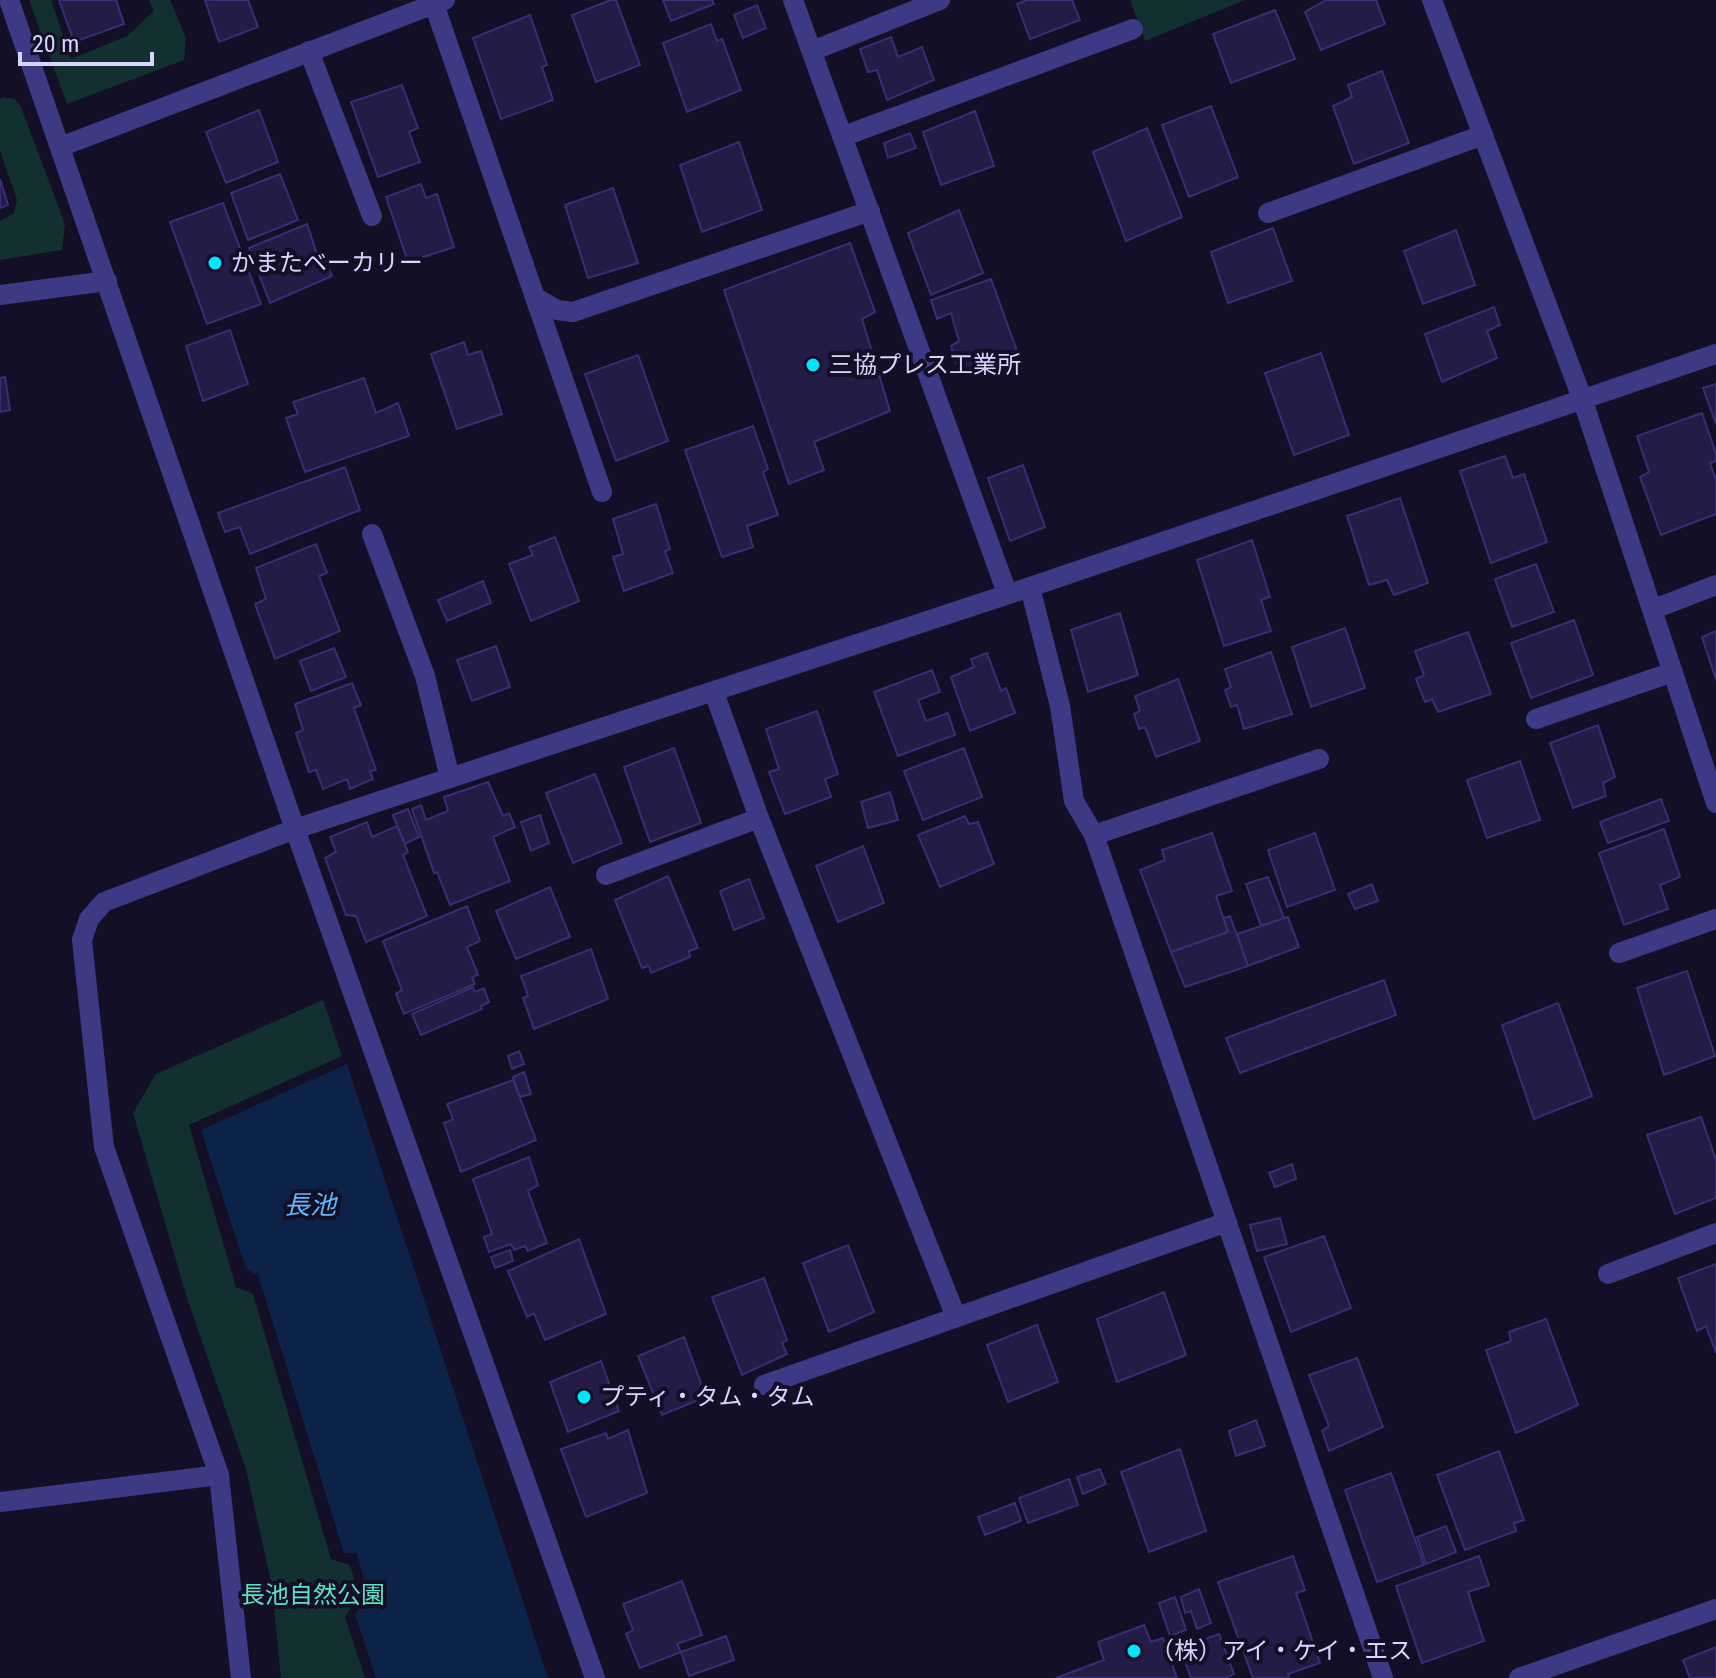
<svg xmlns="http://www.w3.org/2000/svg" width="1716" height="1678" viewBox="0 0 1716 1678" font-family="'Roboto Condensed','Noto Sans JP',sans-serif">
	<rect width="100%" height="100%" fill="#130f26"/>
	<g fill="#12302f">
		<path d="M29 0H51L71 59 127 36 154 11 149 0H170L186 38 184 60 67 104Z"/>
		<path d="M1130 0H1245L1145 41Z"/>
		<path d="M3 97 14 99 21 107 65 224 62 250 0 260V221L14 213 17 200 0 151V99Z"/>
		<path d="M323 1000 342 1056 189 1125 236 1287 253 1294 331 1559 350 1565 359 1595 345 1617 365 1678H281L272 1586 246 1469 187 1298 133 1113 156 1074Z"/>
	</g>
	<path fill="#0c2248" d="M347 1064 548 1678H376L355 1614 368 1597 357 1553H344L258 1275 246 1269 201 1130Z"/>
	<g fill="#241b47" stroke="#3b2d73" stroke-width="2">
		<path d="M59 0H116L124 24 74 42Z"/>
		<path d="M205 0H248L258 27 219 42Z"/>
		<path d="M611 0H616L640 65 596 82 572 15Z"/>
		<path d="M663 0H712L714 4 671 21Z"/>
		<path d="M1027 0H1072L1080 20 1030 39 1017 4Z"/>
		<path d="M1326 0H1376L1385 24 1321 50 1305 12Z"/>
		<path d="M757 5 766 28 743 38 734 15Z"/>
		<path d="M1275 10 1295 59 1231 83 1213 34Z"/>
		<path d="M530 15 547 65 542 67 553 100 501 119 473 38Z"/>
		<path d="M711 24 717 41 722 39 741 90 687 112 663 43Z"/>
		<path d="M891 37 898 57 922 47 934 80 887 100 877 70 868 72 860 49Z"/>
		<path d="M1382 71 1409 143 1354 164 1333 106 1352 97 1348 85Z"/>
		<path d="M402 85 418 128 409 132 420 162 378 177 351 102Z"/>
		<path d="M1211 106 1238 177 1189 197 1162 125Z"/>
		<path d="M259 110 278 162 226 183 206 132Z"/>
		<path d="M975 111 994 166 941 185 923 132Z"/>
		<path d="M1147 128 1182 217 1126 241 1093 152Z"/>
		<path d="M910 133 916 148 888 158 884 143Z"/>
		<path d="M739 142 762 210 702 232 680 165Z"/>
		<path d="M280 174 298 220 248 240 231 193Z"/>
		<path d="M0 179 8 205 0 208Z"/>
		<path d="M421 184 426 198 437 194 454 247 408 262 386 197Z"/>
		<path d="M613 188 638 263 588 278 565 205Z"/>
		<path d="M223 203 261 304 207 324 170 222Z"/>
		<path d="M959 210 983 273 931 295 908 233Z"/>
		<path d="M307 224 319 260 324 258 332 276 270 303 249 248Z"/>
		<path d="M1273 228 1292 281 1228 303 1211 252Z"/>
		<path d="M1456 230 1475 285 1423 304 1404 251Z"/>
		<path d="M850 243 875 312 862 319 890 411 814 442 824 470 789 484 724 290Z"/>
		<path d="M991 279 1017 351 959 373 951 346 959 341 951 313 937 319 931 300Z"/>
		<path d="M1494 307 1500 325 1487 331 1497 358 1442 382 1425 334Z"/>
		<path d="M230 330 248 384 203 401 186 346Z"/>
		<path d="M464 342 468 355 481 351 502 414 457 429 431 354Z"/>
		<path d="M1321 353 1349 435 1294 455 1265 373Z"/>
		<path d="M638 355 668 441 616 461 585 374Z"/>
		<path d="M5 377 10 410 0 412V378Z"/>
		<path d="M364 378 376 413 398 403 409 436 305 472 286 418 298 414 293 402Z"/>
		<path d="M1716 384V424L1703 388Z"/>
		<path d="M1702 413 1716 454V461L1710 463 1716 480V514L1661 535 1640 477 1649 472 1637 436Z"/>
		<path d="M753 426 768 469 763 472 778 515 747 526 753 547 722 557 685 450Z"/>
		<path d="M1505 456 1513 478 1524 474 1547 542 1491 563 1460 471Z"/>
		<path d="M1023 465 1045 527 1010 541 988 478Z"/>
		<path d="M345 467 360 510 250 554 240 527 225 532 218 513Z"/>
		<path d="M1400 498 1428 583 1394 595 1387 580 1369 585 1347 516Z"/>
		<path d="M656 504 670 549 665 551 673 573 624 591 613 557 623 554 613 519Z"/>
		<path d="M555 537 579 601 531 621 509 564 533 555 529 547Z"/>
		<path d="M1252 540 1270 597 1261 600 1271 631 1224 646 1197 560Z"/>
		<path d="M316 544 327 573 319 576 340 631 275 659 255 604 266 599 256 568Z"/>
		<path d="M1536 564 1554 612 1512 627 1495 579Z"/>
		<path d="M483 581 491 603 447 621 438 600Z"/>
		<path d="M1120 613 1138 675 1088 692 1071 630Z"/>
		<path d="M1574 620 1593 675 1531 698 1511 643Z"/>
		<path d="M1345 628 1365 688 1311 707 1292 647Z"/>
		<path d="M1716 631V680L1702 637Z"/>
		<path d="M1468 632 1491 694 1438 712 1432 699 1425 702 1416 679 1424 675 1415 651Z"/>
		<path d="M496 646 510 687 472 701 457 660Z"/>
		<path d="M334 648 346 677 311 691 300 661Z"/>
		<path d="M1271 652 1292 714 1244 729 1237 705 1231 707 1225 690 1231 687 1225 669Z"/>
		<path d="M987 653 1001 691 1006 688 1015 713 970 731 951 677 974 667 971 659Z"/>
		<path d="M932 670 940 692 918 700 926 721 948 713 955 735 898 756 874 692Z"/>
		<path d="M1178 679 1200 741 1156 757 1145 727 1139 729 1134 714 1140 711 1135 696Z"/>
		<path d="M352 683 361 705 354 708 376 770 370 771 373 779 350 789 347 779 323 789 316 770 309 772 296 733 303 730 295 704Z"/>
		<path d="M817 711 838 774 825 779 831 797 785 814 769 772 779 769 766 729Z"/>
		<path d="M1598 725 1615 777 1603 783 1606 796 1573 808 1550 743Z"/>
		<path d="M674 748 701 823 650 842 624 767Z"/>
		<path d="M964 748 982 797 923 820 904 771Z"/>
		<path d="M1520 761 1540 820 1487 838 1467 780Z"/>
		<path d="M595 774 622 843 573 863 546 793Z"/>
		<path d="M488 782 503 816 509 813 515 827 493 837 510 881 450 905 437 872 434 873 412 809 421 805 426 820 448 811 444 797Z"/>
		<path d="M890 792 898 820 868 828 861 802Z"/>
		<path d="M1661 799 1669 821 1608 843 1600 822Z"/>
		<path d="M408 809 419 837 405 844 393 815Z"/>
		<path d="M540 815 549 843 531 851 521 822Z"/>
		<path d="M965 816 969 824 978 822 994 864 940 887 918 835Z"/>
		<path d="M367 822 372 837 397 826 408 852 403 855 427 916 366 942 356 916 346 915 325 858 336 852 330 837Z"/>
		<path d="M1664 829 1680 877 1660 885 1668 909 1624 925 1599 853Z"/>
		<path d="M1212 833 1232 891 1216 896 1228 932 1171 952 1140 870 1165 860 1162 850Z"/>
		<path d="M1315 833 1335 890 1287 907 1268 850Z"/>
		<path d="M863 846 884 903 838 922 816 866Z"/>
		<path d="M668 876 698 948 689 951 690 957 651 973 649 966 642 968 615 900Z"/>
		<path d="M1268 877 1284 918 1261 926 1246 884Z"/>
		<path d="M749 879 764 918 734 930 720 891Z"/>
		<path d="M1372 884 1378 901 1355 909 1348 894Z"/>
		<path d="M550 887 570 937 516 959 496 911Z"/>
		<path d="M467 906 480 941 467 947 478 975 472 977 475 984 404 1014 396 994 402 990 383 941Z"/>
		<path d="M1230 916 1248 966 1185 987 1171 952 1228 932 1224 918Z"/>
		<path d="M1288 917 1299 947 1248 966 1237 934Z"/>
		<path d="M591 949 608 999 534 1029 523 998 528 996 521 976Z"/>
		<path d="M1687 971 1715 1056 1664 1075 1637 988Z"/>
		<path d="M1384 980 1396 1015 1240 1073 1226 1038Z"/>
		<path d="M473 987 475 992 484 988 489 1002 481 1006 482 1009 421 1035 412 1014Z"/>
		<path d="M1558 1003 1592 1096 1534 1119 1502 1025Z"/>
		<path d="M519 1051 524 1064 512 1069 508 1056Z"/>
		<path d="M524 1072 531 1094 520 1097 513 1077Z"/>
		<path d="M513 1080 536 1140 461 1172 444 1123 453 1119 447 1104Z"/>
		<path d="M1701 1117 1716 1160V1198L1675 1214 1647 1135Z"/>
		<path d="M529 1157 538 1185 528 1191 547 1243 528 1251 525 1246 514 1250 511 1244 489 1252 484 1237 492 1234 473 1179Z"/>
		<path d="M1292 1164 1296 1179 1275 1187 1269 1173Z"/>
		<path d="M1280 1218 1287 1244 1257 1251 1250 1225Z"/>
		<path d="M1324 1236 1351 1308 1291 1332 1264 1257Z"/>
		<path d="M579 1239 606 1314 545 1340 534 1313 527 1317 508 1271Z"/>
		<path d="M848 1245 874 1312 829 1332 803 1263Z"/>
		<path d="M510 1250 513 1261 495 1268 491 1257Z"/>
		<path d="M1716 1264V1353L1706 1326 1697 1331 1678 1278Z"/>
		<path d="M764 1278 787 1340 782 1343 787 1354 742 1375 712 1297Z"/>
		<path d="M1164 1292 1186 1355 1117 1382 1097 1319Z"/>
		<path d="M1546 1319 1578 1405 1516 1433 1486 1350 1511 1341 1509 1332Z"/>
		<path d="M1037 1325 1058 1382 1008 1402 987 1345Z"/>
		<path d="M684 1337 706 1397 662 1415 638 1356Z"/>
		<path d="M1357 1358 1383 1427 1329 1451 1322 1431 1329 1426 1309 1375Z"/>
		<path d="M601 1361 619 1411 568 1432 550 1382Z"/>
		<path d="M1256 1420 1265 1446 1236 1456 1229 1431Z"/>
		<path d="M628 1430 647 1493 586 1517 561 1449 606 1433 608 1439Z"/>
		<path d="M1180 1449 1206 1531 1149 1552 1121 1472Z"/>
		<path d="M1499 1451 1524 1520 1514 1523 1516 1531 1465 1550 1437 1475Z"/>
		<path d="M1100 1469 1106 1484 1083 1494 1077 1477Z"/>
		<path d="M1391 1473 1424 1565 1377 1582 1345 1490Z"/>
		<path d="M1069 1479 1078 1505 1028 1523 1019 1498Z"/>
		<path d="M1015 1503 1021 1521 985 1535 978 1517Z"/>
		<path d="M1446 1526 1456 1552 1426 1564 1417 1537Z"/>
		<path d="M1293 1556 1305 1590 1296 1593 1320 1663 1288 1674 1289 1678H1253L1218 1582Z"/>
		<path d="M1479 1556 1489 1585 1468 1592 1484 1641 1422 1663 1396 1586Z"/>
		<path d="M682 1581 702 1635 677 1644 681 1652 640 1668 626 1634 633 1630 623 1604Z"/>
		<path d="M1199 1589 1211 1623 1197 1629 1191 1611 1185 1613 1181 1597Z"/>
		<path d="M1175 1597 1186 1630 1170 1636 1159 1603Z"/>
		<path d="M1144 1625 1151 1642 1163 1638 1177 1678H1056L1104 1660 1098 1642Z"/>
		<path d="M1219 1634 1234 1674 1225 1678H1191L1180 1648Z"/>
		<path d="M726 1636 734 1660 689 1676 681 1652Z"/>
		<path d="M1716 1647V1678H1690L1683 1660Z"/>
	</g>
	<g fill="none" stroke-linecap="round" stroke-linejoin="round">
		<g stroke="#3d3a85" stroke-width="20">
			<path d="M1268 213 1483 135"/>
			<path d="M1654 609 1716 585"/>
			<path d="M606 875 759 818"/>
			<path d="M1608 1274 1716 1233"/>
		</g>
		<g stroke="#3d3a85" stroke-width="20">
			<path d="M793 0 1007 593"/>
			<path d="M1432 0 1582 398 1716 803"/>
			<path d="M434 4 602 492"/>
			<path d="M309 51 372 216"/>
			<path d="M812 51 940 0"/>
			<path d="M844 136 1133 29"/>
			<path d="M60 147 445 0"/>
			<path d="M536 298 557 310 573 312 870 211"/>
			<path d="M372 534 425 676 450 778"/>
			<path d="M1030 587 1060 706 1074 801 1094 835 1383 1678"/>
			<path d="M714 692 759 818 956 1317"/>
			<path d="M1536 719 1673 672"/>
			<path d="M1094 835 1319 759"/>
			<path d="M1619 953 1716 919"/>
			<path d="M764 1385 1227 1222"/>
			<path d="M219 1475 241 1678"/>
			<path d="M0 1502 219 1475 104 1147 82 940 89 919 104 902 295 829 1030 587 1716 354"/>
			<path d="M1519 1678 1716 1609"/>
		</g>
		<g stroke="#3d3a85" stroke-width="20">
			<path d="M9 0 295 829 595 1678"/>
			<path d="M0 295 107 281"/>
		</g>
	</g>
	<g fill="#00e5ff" stroke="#130f26" stroke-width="3">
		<circle cx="215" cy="263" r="8"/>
		<circle cx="813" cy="365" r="8"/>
		<circle cx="584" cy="1397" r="8"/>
		<circle cx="1134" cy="1651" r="8"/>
	</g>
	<g text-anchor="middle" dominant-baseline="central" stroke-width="8" stroke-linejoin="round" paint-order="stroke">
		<g font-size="24" fill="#d9d4ff" stroke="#130f26" text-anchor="start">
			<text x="231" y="263">かまたベーカリー</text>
			<text x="829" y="365">三協プレス工業所</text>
			<text x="600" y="1397">プティ・タム・タム</text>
			<text x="1150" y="1651">（株）アイ・ケイ・エス</text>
		</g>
		<g font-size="24" fill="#5fe0c0" stroke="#130f26">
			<text x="313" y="1595">長池自然公園</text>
		</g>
		<g font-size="26" font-style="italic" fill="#62b6ff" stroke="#130f26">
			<text x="310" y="1205">長池</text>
		</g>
	</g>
	<path d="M20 52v12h132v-12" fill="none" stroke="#d9d4ff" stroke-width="4"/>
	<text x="32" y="52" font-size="24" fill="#d9d4ff" stroke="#130f26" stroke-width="6" paint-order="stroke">20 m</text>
</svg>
